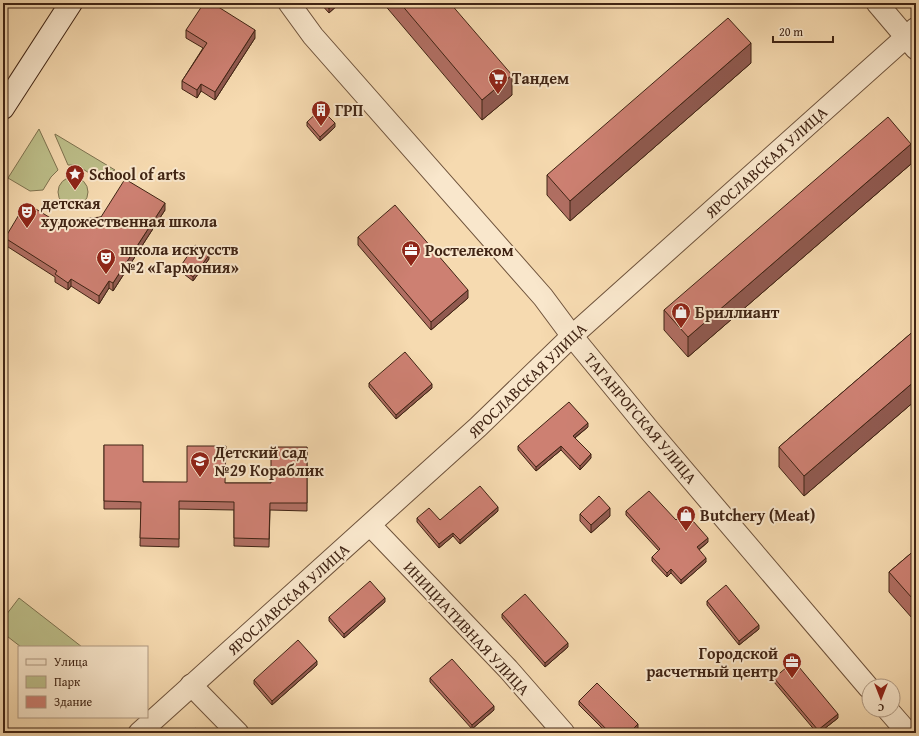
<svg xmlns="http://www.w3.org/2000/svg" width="919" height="736" viewBox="0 0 919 736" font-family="'Gentium Book Plus',serif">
	<rect width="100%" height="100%" fill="#f6dab0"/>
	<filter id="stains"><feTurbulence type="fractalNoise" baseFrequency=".005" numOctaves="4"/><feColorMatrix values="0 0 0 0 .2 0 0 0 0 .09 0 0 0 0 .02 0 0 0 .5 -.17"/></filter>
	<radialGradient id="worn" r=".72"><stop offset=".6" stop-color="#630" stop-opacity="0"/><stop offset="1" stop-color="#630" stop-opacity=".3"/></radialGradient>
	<g fill="#bdbf8a" stroke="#7e724f">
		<path d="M39 129 58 170 51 177 43 190 30 191 8 178Z"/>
		<path d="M55 135V134L115 170 96 177 76 165H68Z"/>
		<circle cx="73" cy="192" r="15"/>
		<path d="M19 598 82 647H21L3 633V619Z"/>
	</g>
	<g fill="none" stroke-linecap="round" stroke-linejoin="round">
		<g stroke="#6e523b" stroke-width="23">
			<g id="street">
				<path d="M289 3 313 36 543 297 572 336 650 431 869 688"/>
				<path d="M877 3 916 49"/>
				<path d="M370 525 508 669 564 733"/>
				<path d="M191 685 238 733"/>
				<path d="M888 710 908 733"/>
				<path d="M139 733 478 427 572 336 916 28"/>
			</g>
		</g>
		<g stroke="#402414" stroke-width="24">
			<path id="secondary" d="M3 108 71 3"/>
		</g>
		<use href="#street" stroke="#f9e7cc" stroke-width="21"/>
		<use href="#secondary" stroke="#f9e7cc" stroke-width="22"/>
	</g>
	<g fill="#b06e62" stroke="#402414">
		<path d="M320 3H340L329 13Z"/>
		<path d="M383 3H450L512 95 482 120Z"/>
		<path d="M186 30 255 38 215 100 201 91 197 98 182 89V81L203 48 186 38Z"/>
		<path d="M751 63 570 221 547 195V175Z"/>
		<path d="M307 122 335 127 320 141 307 126Z"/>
		<path d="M911 164 688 357 664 330V310Z"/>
		<path d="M165 210 113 291 109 288 99 304 71 286 68 290 55 282V277L5 245V238L62 225 101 217Z"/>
		<path d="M358 237 468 298 431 330 358 245Z"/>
		<path d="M209 259 193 281 180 271V267Z"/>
		<path d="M916 329V400L804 496 779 467V447Z"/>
		<path d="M369 383 432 388 396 419 369 387Z"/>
		<path d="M588 427 575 438 591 458 580 470 561 450 536 471 518 450V446Z"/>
		<path d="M104 445 143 482 225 483H271L307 447V511L270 510 269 547 234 546V510L179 509V547L140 546 141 509H104Z"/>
		<path d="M498 511 460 544 453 536 439 548 417 522V518L440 520Z"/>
		<path d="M626 511 676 520 708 542 699 550 706 562 681 584 671 573 667 577 652 561V557L659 551 626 515Z"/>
		<path d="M580 514 610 516 591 533 580 521Z"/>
		<path d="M916 549 912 618 889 592V572Z"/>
		<path d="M707 601 759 629 739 645 707 605Z"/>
		<path d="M385 602 344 638 329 621V617Z"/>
		<path d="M502 614 568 647 545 667 502 618Z"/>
		<path d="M317 665 272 705 254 684V680Z"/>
		<path d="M430 678 494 710 472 729 430 682Z"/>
		<path d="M774 678 838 718 819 733H817L774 682Z"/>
		<path d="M579 701 638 728 633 733H607L579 705Z"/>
	</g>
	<g fill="#905a50" stroke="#402414">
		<path d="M335 3H340L329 13V9Z"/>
		<path d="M255 30V38L215 100V92Z"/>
		<path d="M751 43V63L570 221V201Z"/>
		<path d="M512 75V95L482 120V100Z"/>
		<path d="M201 84V91L197 98V90Z"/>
		<path d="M335 123V127L320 141V137Z"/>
		<path d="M911 144V164L688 357V337Z"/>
		<path d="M165 203V210L113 291V283Z"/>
		<path d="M209 255V259L193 281V277Z"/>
		<path d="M71 279V286L68 290V283Z"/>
		<path d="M109 281V288L99 304V296Z"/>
		<path d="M468 290V298L431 330V322Z"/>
		<path d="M916 380V400L804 496V476Z"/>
		<path d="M432 384V388L396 419V415Z"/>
		<path d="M588 423V427L573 439V436Z"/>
		<path d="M561 446V450L536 471V467Z"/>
		<path d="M591 454V458L580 470V466Z"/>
		<path d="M498 507V511L460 544V540Z"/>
		<path d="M610 508V516L591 533V525Z"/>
		<path d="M453 533V536L439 548V544Z"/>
		<path d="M708 538V542L697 551V547Z"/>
		<path d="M706 558V562L681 584V580Z"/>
		<path d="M671 569V573L667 577V573Z"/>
		<path d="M916 594V614L912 618V598Z"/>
		<path d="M385 598V602L344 638V634Z"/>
		<path d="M759 625V629L739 645V641Z"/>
		<path d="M568 643V647L545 667V663Z"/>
		<path d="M317 661V665L272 705V701Z"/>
		<path d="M494 706V710L472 729V725Z"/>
		<path d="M838 714V718L819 733H818V730Z"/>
		<path d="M638 724V728L633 733H629Z"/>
	</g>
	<g fill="#cd8072" stroke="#402414">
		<path d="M204 3H212L255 30 215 92 201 84 197 90 182 81 207 43 186 30Z"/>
		<path d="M324 3H335L329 9Z"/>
		<path d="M400 3H450L512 75 482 100Z"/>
		<path d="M728 18 751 43 570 201 547 175Z"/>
		<path d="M321 109 335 123 320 137 307 122Z"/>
		<path d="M888 117 911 144 688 337 664 310Z"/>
		<path d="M125 179 165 203 113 283 109 281 99 296 71 279 68 283 55 274 57 271 5 238 26 203 62 225 81 219 101 217Z"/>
		<path d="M395 205 468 290 431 322 358 237Z"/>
		<path d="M195 245 209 255 193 277 180 267Z"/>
		<path d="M916 329V380L804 476 779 447Z"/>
		<path d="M405 352 432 384 396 415 369 383Z"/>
		<path d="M569 402 588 423 573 436 591 454 580 466 561 446 536 467 518 446Z"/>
		<path d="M104 445H143V482H187V446H226L225 483H271V447H307V503H270L269 539 234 538V502L179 501V539L140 538 141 502 104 501Z"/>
		<path d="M480 486 498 507 460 540 453 533 439 544 417 518 429 508 440 520Z"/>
		<path d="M649 491 676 520 685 512 708 538 697 547 706 558 681 580 671 569 667 573 652 557 660 549 626 511Z"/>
		<path d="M599 496 610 508 591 525 580 514Z"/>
		<path d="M916 549V594L912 598 889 572Z"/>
		<path d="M370 581 385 598 344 634 329 617Z"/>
		<path d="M726 585 759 625 739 641 707 601Z"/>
		<path d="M525 594 568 643 545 663 502 614Z"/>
		<path d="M298 640 317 661 272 701 254 680Z"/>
		<path d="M452 659 494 706 472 725 430 678Z"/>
		<path d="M794 661 838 714 818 730 774 678Z"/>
		<path d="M597 683 638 724 629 733H610L579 701Z"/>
		<path d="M196 728 200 733H190Z"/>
	</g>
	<defs>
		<g id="supermarket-pin" transform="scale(1)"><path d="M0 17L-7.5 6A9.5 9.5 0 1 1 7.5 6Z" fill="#8f2418" stroke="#f9e7cc"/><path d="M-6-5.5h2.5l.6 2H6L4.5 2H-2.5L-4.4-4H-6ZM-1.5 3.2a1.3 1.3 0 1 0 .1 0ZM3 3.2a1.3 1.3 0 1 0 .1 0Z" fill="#fff"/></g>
		<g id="building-pin" transform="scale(1)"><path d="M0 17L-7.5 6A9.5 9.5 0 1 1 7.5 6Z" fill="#8f2418" stroke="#f9e7cc"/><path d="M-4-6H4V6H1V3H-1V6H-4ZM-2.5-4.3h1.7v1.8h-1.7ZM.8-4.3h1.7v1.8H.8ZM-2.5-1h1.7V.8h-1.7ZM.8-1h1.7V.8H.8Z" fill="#fff"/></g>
		<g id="sight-pin" transform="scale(1)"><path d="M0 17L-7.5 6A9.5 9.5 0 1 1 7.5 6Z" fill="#8f2418" stroke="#f9e7cc"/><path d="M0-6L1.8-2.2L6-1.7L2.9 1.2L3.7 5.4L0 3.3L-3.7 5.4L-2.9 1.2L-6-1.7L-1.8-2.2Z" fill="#fff"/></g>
		<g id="theatre-pin" transform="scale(1)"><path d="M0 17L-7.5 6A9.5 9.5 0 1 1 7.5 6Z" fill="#8f2418" stroke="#f9e7cc"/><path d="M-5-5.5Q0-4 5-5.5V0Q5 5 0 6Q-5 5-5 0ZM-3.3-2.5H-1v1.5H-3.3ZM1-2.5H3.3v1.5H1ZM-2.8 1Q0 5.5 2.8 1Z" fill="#fff"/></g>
		<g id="office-pin" transform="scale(1)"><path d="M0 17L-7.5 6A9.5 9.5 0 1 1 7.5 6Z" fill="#8f2418" stroke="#f9e7cc"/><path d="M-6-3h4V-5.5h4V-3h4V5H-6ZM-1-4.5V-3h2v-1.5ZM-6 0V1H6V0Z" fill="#fff"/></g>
		<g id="shop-pin" transform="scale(1)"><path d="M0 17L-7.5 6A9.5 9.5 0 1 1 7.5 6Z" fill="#8f2418" stroke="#f9e7cc"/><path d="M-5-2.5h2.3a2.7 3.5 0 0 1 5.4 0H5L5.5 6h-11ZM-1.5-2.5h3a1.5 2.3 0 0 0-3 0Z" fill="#fff"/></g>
		<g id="school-pin" transform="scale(1)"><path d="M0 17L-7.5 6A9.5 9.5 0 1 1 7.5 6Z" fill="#8f2418" stroke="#f9e7cc"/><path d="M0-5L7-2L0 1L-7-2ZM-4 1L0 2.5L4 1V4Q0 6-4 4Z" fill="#fff"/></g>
	</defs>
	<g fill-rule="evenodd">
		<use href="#supermarket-pin" x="498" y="78"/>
		<use href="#building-pin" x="321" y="110"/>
		<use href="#sight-pin" x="75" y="174"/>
		<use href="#theatre-pin" x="27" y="212"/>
		<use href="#office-pin" x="411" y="250"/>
		<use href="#theatre-pin" x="106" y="258"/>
		<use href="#shop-pin" x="681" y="312"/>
		<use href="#school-pin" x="200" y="461"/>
		<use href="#shop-pin" x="686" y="515"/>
		<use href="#office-pin" x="792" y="662"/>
	</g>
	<g text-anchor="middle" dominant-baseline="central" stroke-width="4" stroke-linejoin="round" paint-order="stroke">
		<g font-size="16" font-weight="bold" fill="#402414" stroke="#f9e7cc" text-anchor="start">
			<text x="512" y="78">Тандем</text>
			<text x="335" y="110">ГРП</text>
			<text x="89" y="174">School of arts</text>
			<text x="41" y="203">детская<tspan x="41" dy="18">художественная школа</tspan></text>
			<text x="120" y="249">школа искусств<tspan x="120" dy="18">№2 «Гармония»</tspan></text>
			<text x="425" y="250">Ростелеком</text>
			<text x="695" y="312">Бриллиант</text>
			<text x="214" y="452">Детский сад<tspan x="214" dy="18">№29 Кораблик</tspan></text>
			<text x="700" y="515">Butchery (Meat)</text>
			<text x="778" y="653" text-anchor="end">Городской<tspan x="778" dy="18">расчетный центр</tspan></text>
		</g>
		<g font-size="16" fill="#402414" stroke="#f9e7cc">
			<text transform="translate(766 162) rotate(-42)">ЯРОСЛАВСКАЯ УЛИЦА</text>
			<text transform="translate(527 380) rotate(-44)">ЯРОСЛАВСКАЯ УЛИЦА</text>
			<text transform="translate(641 418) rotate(50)">ТАГАНРОГСКАЯ УЛИЦА</text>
			<text transform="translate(288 599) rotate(-42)">ЯРОСЛАВСКАЯ УЛИЦА</text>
			<text transform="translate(467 628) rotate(47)">ИНИЦИАТИВНАЯ УЛИЦА</text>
		</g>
	</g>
	<rect width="919" height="736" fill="none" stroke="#f6dab0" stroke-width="16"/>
	<rect x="4" y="4" width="911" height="728" fill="none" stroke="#402414" stroke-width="2"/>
	<rect x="8" y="8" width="903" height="720" fill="none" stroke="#402414"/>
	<rect x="18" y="646" width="130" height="72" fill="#f9e7cc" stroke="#af9982"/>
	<rect x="26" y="659" width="20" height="6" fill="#f9e7cc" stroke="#af9982"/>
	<text x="54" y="666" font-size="12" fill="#402414">Улица</text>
	<rect x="26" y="676" width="20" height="12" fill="#bdbf8a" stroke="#af9982"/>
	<text x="54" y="686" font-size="12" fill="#402414">Парк</text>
	<rect x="26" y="696" width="20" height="12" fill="#cd8072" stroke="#af9982"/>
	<text x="54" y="706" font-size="12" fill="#402414">Здание</text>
	<g transform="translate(881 698) rotate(180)"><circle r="19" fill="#f9e7cc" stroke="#af9982"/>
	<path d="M0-3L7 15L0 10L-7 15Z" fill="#8f2418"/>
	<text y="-6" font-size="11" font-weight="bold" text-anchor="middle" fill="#402414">С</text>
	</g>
	<path d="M773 36v6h60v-6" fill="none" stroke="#402414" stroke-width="2"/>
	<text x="779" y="36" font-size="12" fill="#402414" stroke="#f9e7cc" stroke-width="3" paint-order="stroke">20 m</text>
	<rect width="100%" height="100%" filter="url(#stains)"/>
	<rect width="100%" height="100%" fill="url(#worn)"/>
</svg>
